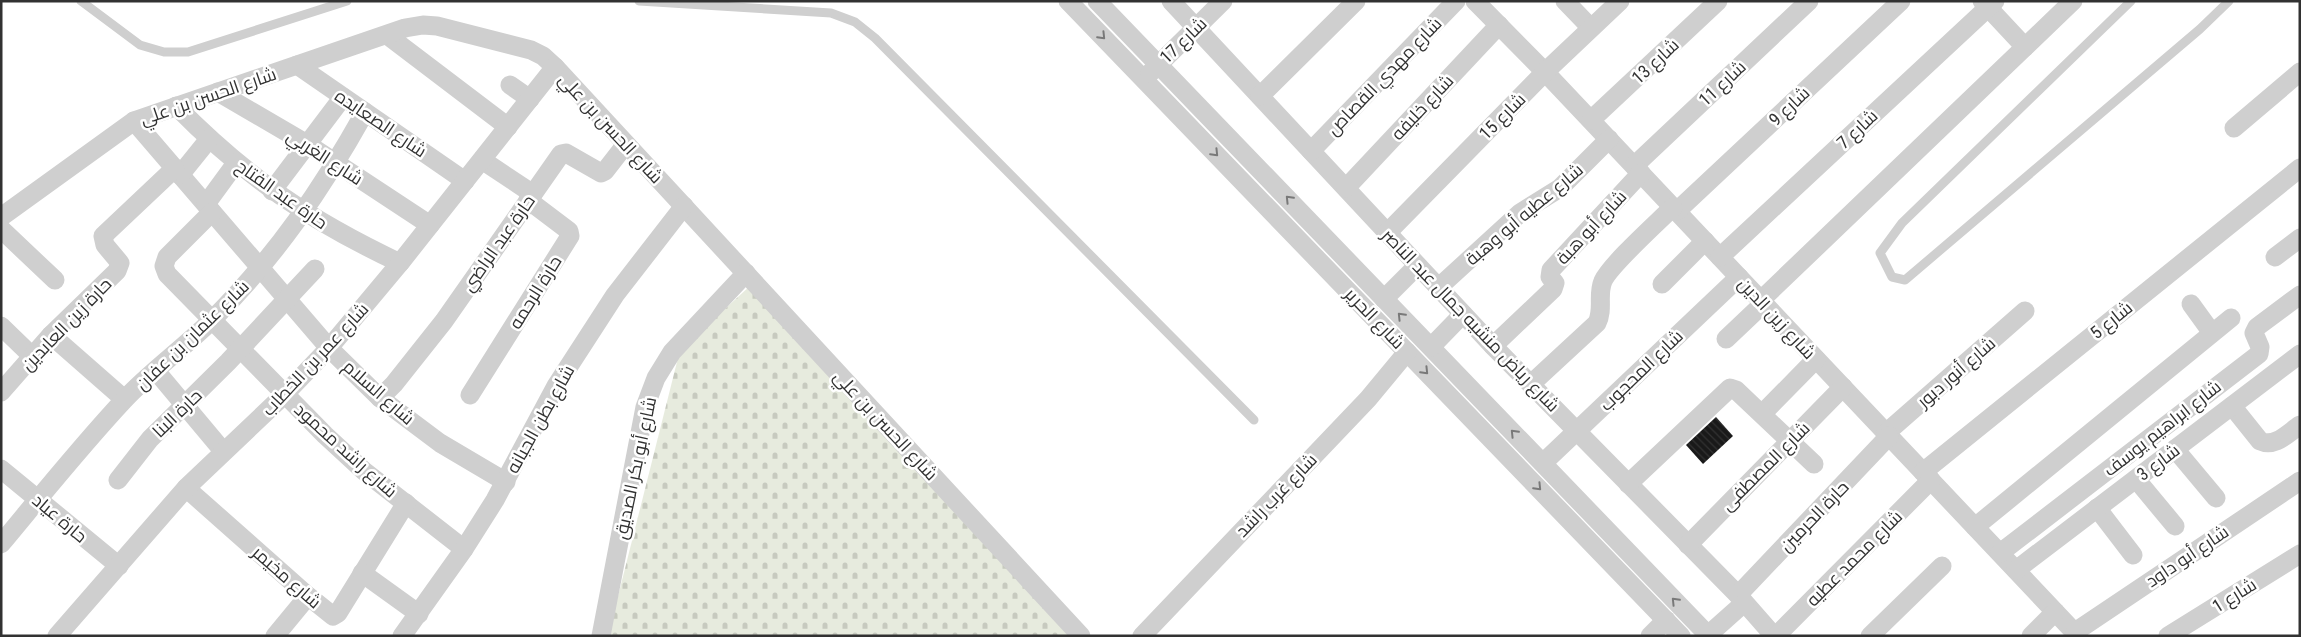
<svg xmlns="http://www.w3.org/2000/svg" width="2301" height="637" viewBox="0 0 2301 637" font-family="'Roboto Condensed',Cairo,sans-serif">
	<defs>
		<pattern id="cemetery-stones" width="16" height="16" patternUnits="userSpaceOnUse" patternTransform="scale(1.25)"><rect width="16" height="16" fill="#e7ebde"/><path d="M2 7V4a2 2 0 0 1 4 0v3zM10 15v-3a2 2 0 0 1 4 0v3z" fill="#c7cabf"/></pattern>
		<pattern id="building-back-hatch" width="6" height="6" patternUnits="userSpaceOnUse" patternTransform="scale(1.25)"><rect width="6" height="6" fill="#191919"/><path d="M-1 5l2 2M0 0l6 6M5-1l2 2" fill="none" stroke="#323232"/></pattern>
	</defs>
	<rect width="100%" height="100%" fill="#fff"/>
	<path fill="url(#cemetery-stones)" d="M751 285 1078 636H608L680 350Z"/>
	<path fill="url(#building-back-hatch)" d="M1716 417 1733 436 1703 464 1686 445Z"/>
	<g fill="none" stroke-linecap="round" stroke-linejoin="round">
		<g stroke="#cfcfcf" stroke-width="9">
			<path d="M81 1 140 45 164 52H188L347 1"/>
			<path d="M639 1 831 13 855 22 875 38 1254 420"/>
			<path d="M2131 1 1902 223 1880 253 1892 277 1905 280 2200 29 2229 1"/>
		</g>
		<g stroke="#cfcfcf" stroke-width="19">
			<path d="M1068 1 1681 636"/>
			<path d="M1097 1 1709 636"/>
			<path d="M1171 1 1493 346 1738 595 1774 636"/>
			<path d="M1475 1 1545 72 2078 636"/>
			<path d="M1565 1 1591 28"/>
			<path d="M1982 1 2025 47"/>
			<path d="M387 35 508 127"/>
			<path d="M297 65 465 181"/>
			<path d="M1150 73 1223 1"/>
			<path d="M510 85 530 99"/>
			<path d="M218 92 307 144 430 225"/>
			<path d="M1260 96 1356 1"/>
			<path d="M176 106C247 178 309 220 400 263"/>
			<path d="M1591 120 1718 1"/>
			<path d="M134 121 329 348 380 398 440 443 506 482"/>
			<path d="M2234 128 2300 72"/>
			<path d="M1311 151 1456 1"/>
			<path d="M482 160 533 194"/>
			<path d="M1634 166 1809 1"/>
			<path d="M180 175 209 139"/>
			<path d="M1346 188 1499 25"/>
			<path d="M272 191 343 97"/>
			<path d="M206 204 236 163"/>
			<path d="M1677 211 1901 1"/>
			<path d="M212 212 167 257 164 266 167 274 325 435 364 471 464 549"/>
			<path d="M1 217 134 121 405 28 423 25 437 26 531 50 543 56 555 67 1081 636"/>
			<path d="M1 229 55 280"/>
			<path d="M1387 233 1545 72 1620 1"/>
			<path d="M1720 257 1995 1"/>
			<path d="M2275 257 2300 238"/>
			<path d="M1662 284 1705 241"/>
			<path d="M1438 288 1520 213 1560 188 1609 139"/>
			<path d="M1384 299 1417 266"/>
			<path d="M1761 300 2073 1"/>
			<path d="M2191 304 2212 333"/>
			<path d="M1 326 32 356"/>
			<path d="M51 335 124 399"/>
			<path d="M1726 339 1764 303"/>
			<path d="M1493 346 1553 289 1555 283 1550 277 1551 270 1641 173"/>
			<path d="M1431 347 1463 314"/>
			<path d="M156 371 223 451"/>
			<path d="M1531 384 1597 323C1604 309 1597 295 1603 281 1610 265 1658 222 1673 207"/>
			<path d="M1 392 51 335 117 271 120 263 105 245 103 236 175 168"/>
			<path d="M470 395 570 236 569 231 528 200"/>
			<path d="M380 398 394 384 444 321 561 154 566 153 601 173 605 171 626 144"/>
			<path d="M2232 406 2260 441C2275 448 2288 433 2300 425"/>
			<path d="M1762 414 1816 359"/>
			<path d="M1886 433 2025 311"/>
			<path d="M2175 449 2216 498"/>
			<path d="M1543 463 1739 277"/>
			<path d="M1 469 119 566"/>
			<path d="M1923 472 2300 168"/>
			<path d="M2136 479 2175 526"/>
			<path d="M118 480 150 439 228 362 315 269"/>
			<path d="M1628 484 1730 388 1736 390 1814 464"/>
			<path d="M186 488 308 596 333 616 338 613 406 503"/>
			<path d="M2097 508 2133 555"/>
			<path d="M1975 527 2231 318"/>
			<path d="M1 544C41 496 81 446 124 400 151 371 185 347 213 319 276 256 322 189 365 112"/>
			<path d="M1688 545 1843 387"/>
			<path d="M2000 553 2259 354 2260 347 2254 333 2257 327 2300 295"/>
			<path d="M2016 570 2300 354"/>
			<path d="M362 573 419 614"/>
			<path d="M1738 595 1889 436"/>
			<path d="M2075 632 2300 481"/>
			<path d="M1708 635 1744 603"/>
			<path d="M57 636 186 488 285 394 329 348 400 263 555 67"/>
			<path d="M275 636 308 596"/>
			<path d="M402 636 464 549 495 500 556 386 615 295 684 206"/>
			<path d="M601 636 645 407 656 378 672 352 746 273"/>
			<path d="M1142 636 1368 399 1407 352"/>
			<path d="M1650 636 1666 620"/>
			<path d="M1776 636 1931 480"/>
			<path d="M1870 636 1942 566"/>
			<path d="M2031 636 2055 612"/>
			<path d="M2168 636 2300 554"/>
		</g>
	</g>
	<defs><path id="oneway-chevron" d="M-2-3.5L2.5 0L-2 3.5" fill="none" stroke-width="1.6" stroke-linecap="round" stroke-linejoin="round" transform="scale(1.25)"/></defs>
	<g stroke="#797979">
		<use href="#oneway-chevron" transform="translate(1102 36) rotate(46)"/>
		<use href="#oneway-chevron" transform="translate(1215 153) rotate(46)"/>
		<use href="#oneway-chevron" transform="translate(1289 199) rotate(-134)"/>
		<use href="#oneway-chevron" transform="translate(1401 316) rotate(-134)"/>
		<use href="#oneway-chevron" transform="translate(1425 371) rotate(46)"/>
		<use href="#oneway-chevron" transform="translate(1514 433) rotate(-134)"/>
		<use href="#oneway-chevron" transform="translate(1538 487) rotate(46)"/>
		<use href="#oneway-chevron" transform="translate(1675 601) rotate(-134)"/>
	</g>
	<g text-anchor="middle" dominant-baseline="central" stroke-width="5" stroke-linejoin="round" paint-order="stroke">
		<g font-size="18" fill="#323232" stroke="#fff">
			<text transform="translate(1183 40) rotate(-44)">شارع 17</text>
			<text transform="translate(1655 61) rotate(-43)">شارع 13</text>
			<text transform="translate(1384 76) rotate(-46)">شارع مهدي القصاص</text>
			<text transform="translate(1722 83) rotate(-43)">شارع 11</text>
			<text transform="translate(208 96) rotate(-19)">شارع الحسن بن علي</text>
			<text transform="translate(1789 106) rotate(-43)">شارع 9</text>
			<text transform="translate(1422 107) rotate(-47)">شارع خليفه</text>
			<text transform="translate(1502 116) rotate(-45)">شارع 15</text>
			<text transform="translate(381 123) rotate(34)">شارع الصعايده</text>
			<text transform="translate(611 128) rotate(47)">شارع الحسن بن علي</text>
			<text transform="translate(1857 129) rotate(-43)">شارع 7</text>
			<text transform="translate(325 157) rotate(33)">شارع الغربي</text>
			<text transform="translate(282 194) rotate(35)">حارة عبد الفتاح</text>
			<text transform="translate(1524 214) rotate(-40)">شارع عطيه أبو وهبة</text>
			<text transform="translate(1591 227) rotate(-47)">شارع أبو هبة</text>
			<text transform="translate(498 243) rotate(-55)">حارة عبد الراضي</text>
			<text transform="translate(535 292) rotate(-58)">حارة الرحمه</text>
			<text transform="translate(1375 318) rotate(46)">شارع الحرير</text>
			<text transform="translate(1777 318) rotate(47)">شارع زين الدين</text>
			<text transform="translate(1471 320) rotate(46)">شارع رياض منشيه جمال عبد الناصر</text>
			<text transform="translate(2111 320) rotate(-39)">شارع 5</text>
			<text transform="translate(66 324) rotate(-46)">حارة زين العابدين</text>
			<text transform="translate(192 335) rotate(-44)">شارع عثمان بن عفان</text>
			<text transform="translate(315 359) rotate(-47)">شارع عمر بن الخطاب</text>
			<text transform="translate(1641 370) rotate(-44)">شارع المحجوب</text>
			<text transform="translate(1956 372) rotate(-41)">شارع أنور دبور</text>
			<text transform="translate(379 392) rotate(41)">شارع السلام</text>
			<text transform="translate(177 413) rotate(-44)">حارة البنا</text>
			<text transform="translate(540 419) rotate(-61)">شارع بطن الجبانه</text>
			<text transform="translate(886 425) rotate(47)">شارع الحسن بن علي</text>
			<text transform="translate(2162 428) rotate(-38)">شارع ابراهيم يوسف</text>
			<text transform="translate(346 450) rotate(42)">شارع راشد محمود</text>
			<text transform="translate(2158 462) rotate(-37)">شارع 3</text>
			<text transform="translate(1765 466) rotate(-45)">شارع المصطفى</text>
			<text transform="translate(635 468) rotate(-78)">شارع أبو بكر الصديق</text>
			<text transform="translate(1276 495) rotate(-46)">شارع غرب راشد</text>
			<text transform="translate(1814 516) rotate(-46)">حارة الحرمين</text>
			<text transform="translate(60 518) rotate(40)">حارة عياد</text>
			<text transform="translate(2187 556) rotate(-34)">شارع أبو داود</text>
			<text transform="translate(1854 558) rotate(-45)">شارع محمد عطيه</text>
			<text transform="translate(287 577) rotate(41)">شارع مخيمر</text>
			<text transform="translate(2234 595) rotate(-32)">شارع 1</text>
		</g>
	</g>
	<rect width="2301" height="637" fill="none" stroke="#323232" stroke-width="5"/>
</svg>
